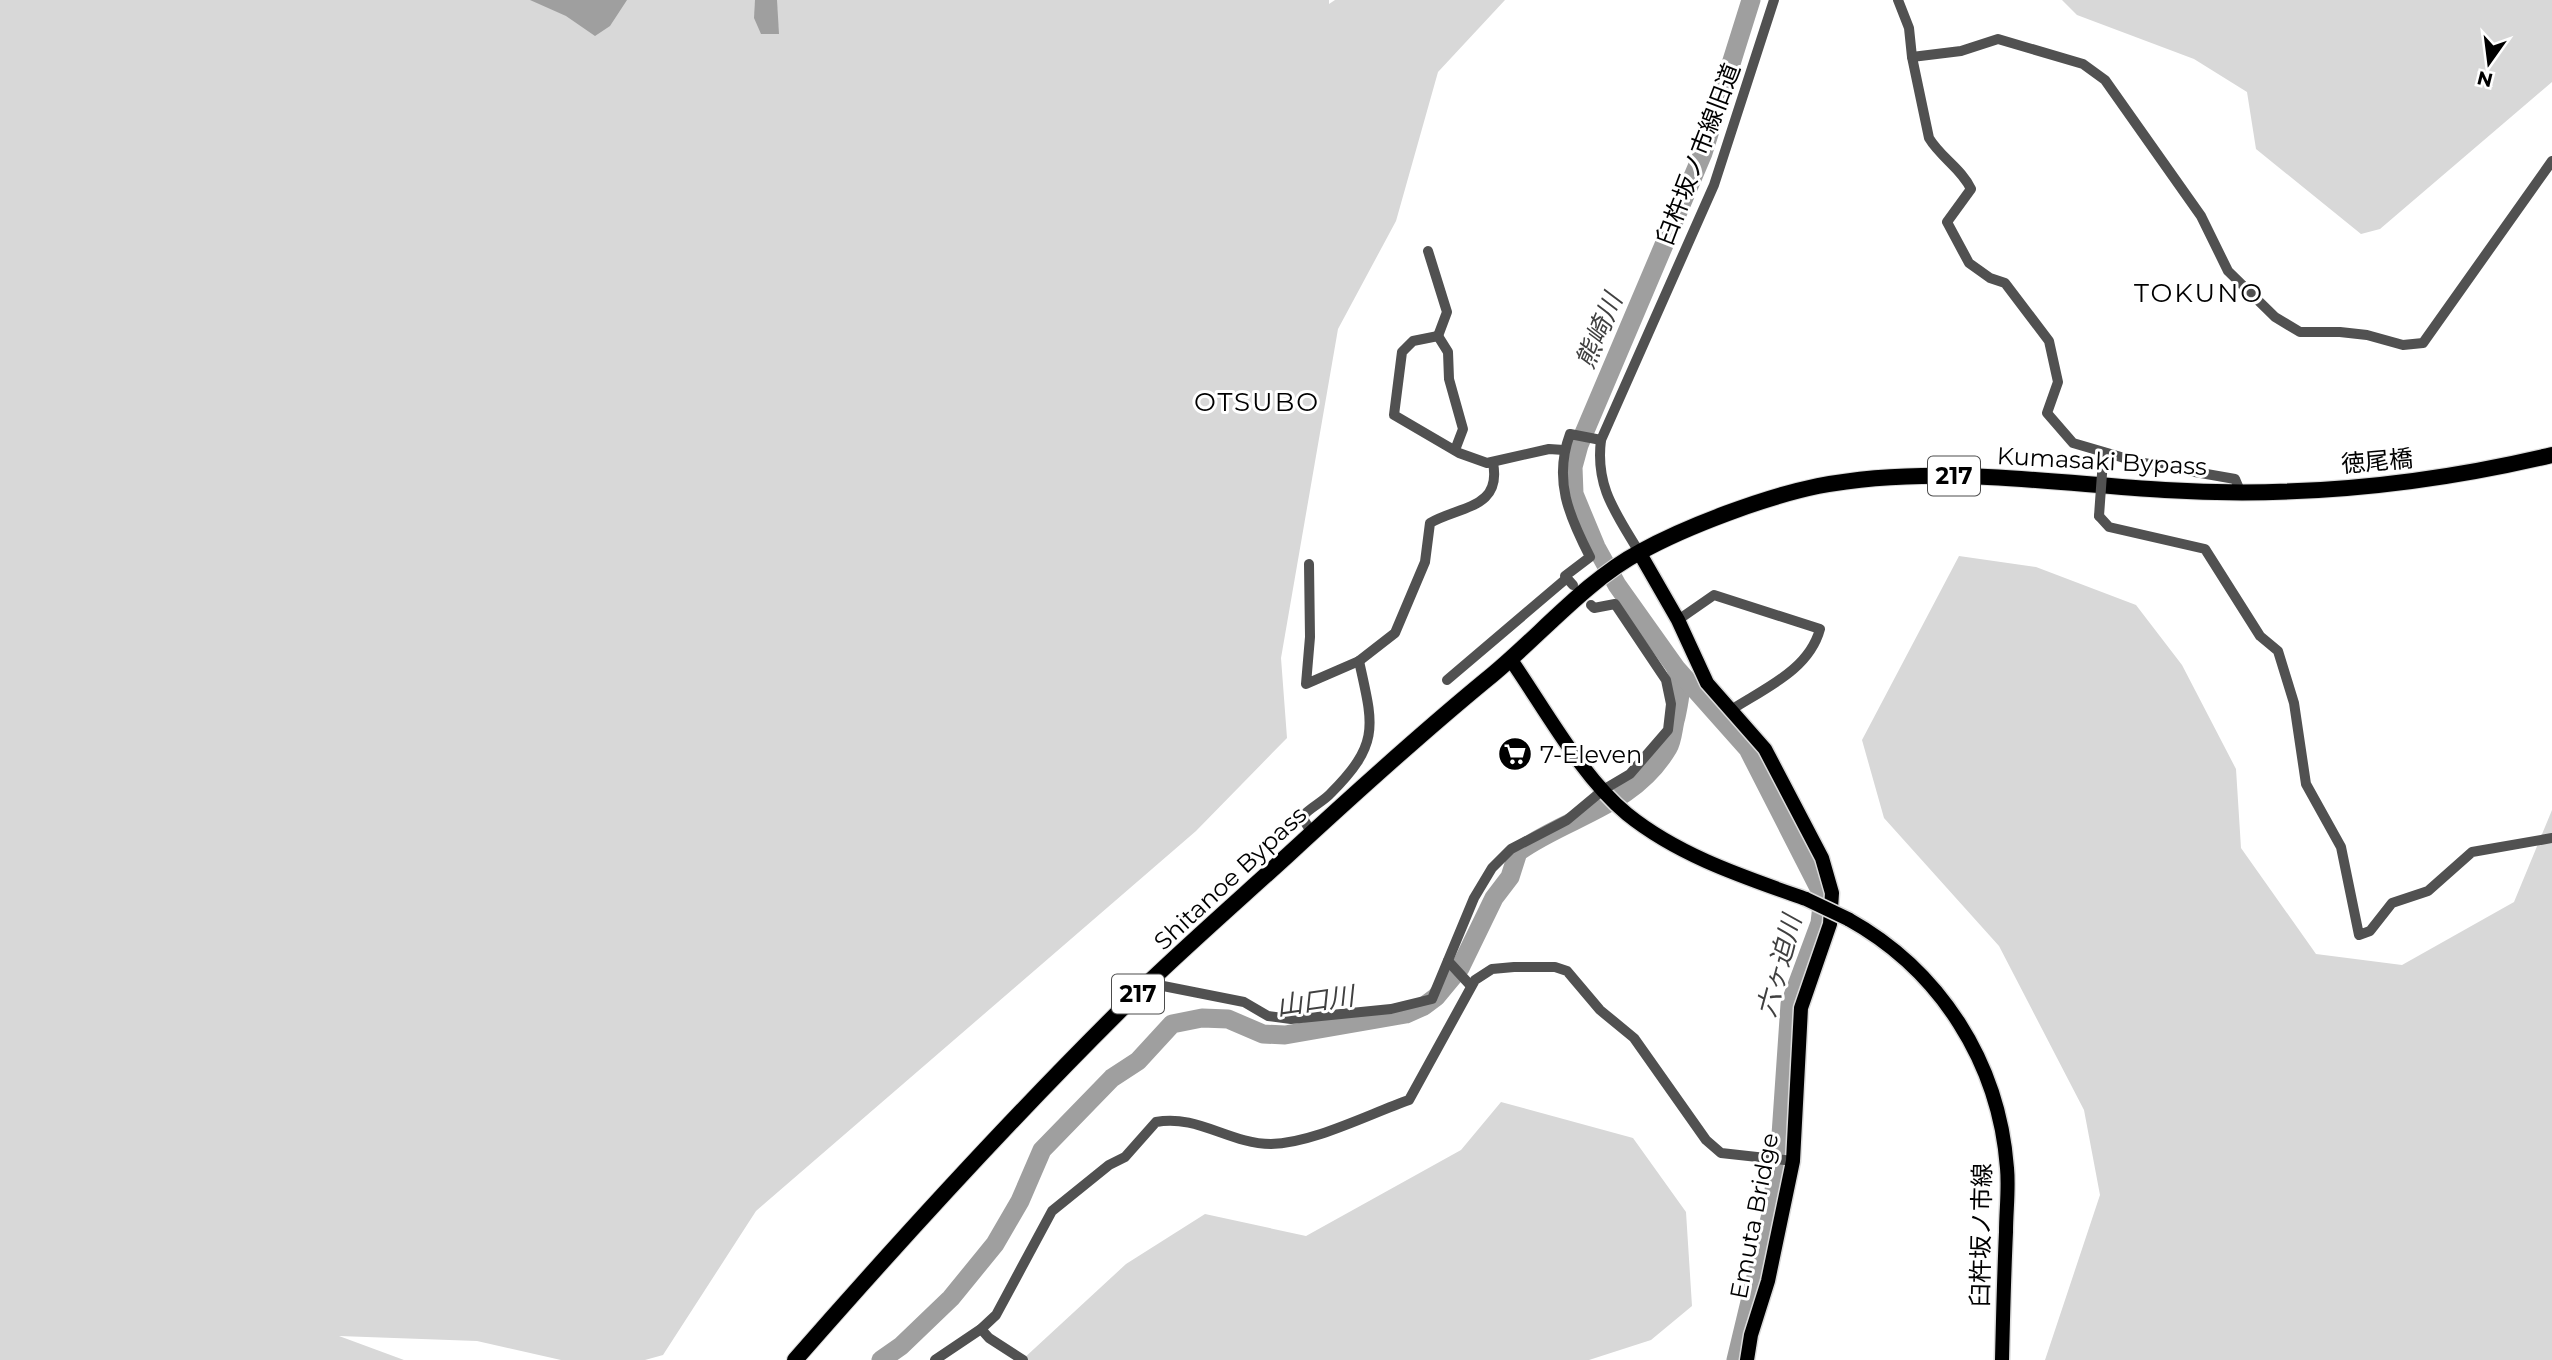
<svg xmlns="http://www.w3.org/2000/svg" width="2552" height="1360" viewBox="0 0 2552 1360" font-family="Montserrat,'Noto Sans JP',sans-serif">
	<rect width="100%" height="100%" fill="#fff"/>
	<g fill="#d8d8d8">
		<path d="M0 0H1329V4L1335 0H1505L1438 72 1396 221 1338 329 1281 658 1287 738 1196 831 756 1211 663 1355 645 1360H561L477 1341 339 1336 404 1360H0Z"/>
		<path d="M2062 0H2552V82L2380 229 2361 234 2256 149 2247 92 2194 59 2077 15Z"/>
		<path d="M1959 556 2036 567 2136 605 2182 665 2236 769 2241 848 2316 954 2402 965 2514 902 2552 810V1360H2045L2100 1195 2084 1110 1999 946 1884 818 1862 740Z"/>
		<path d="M1501 1102 1633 1138 1686 1212 1692 1306 1651 1340 1589 1360H1022L1126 1264 1205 1214 1306 1236 1461 1150Z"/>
	</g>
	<g fill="#9f9f9f">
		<path d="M530 0H627L610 26 595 36 566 16Z"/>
		<path d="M755 0H777L779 34H761L754 18Z"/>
	</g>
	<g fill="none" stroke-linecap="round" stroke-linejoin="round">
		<g stroke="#9f9f9f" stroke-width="19">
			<path d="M881 1360 901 1346 951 1298 995 1244 1020 1201 1042 1150 1112 1078 1138 1061 1172 1024 1202 1018 1228 1019 1263 1034 1285 1035 1406 1014 1424 1006 1436 997 1460 968 1494 898 1510 877 1518 852C1568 816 1633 807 1668 748 1673 740 1673 726 1676 717 1679 702 1684 683 1676 669"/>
			<path d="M1736 1360 1771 1214 1781 1135 1790 1004 1820 923 1823 896 1748 749 1676 668 1617 585 1596 547 1574 494 1573 467 1579 445 1703 153 1751 0"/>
		</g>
		<g stroke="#dbdbdb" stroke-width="17">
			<g id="major">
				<path d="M1639 552 1678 620 1707 683 1765 749 1822 858 1832 893 1830 924 1801 1008 1793 1161 1768 1281 1751 1335 1747 1360"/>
				<path d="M1511 660C1545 709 1581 776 1627 814 1679 856 1744 877 1806 899"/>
				<path d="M1848 919C1940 970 1999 1062 2007 1168 2009 1189 2006 1211 2006 1232 2004 1275 2003 1317 2002 1360"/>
			</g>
		</g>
		<g stroke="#dbdbdb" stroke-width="18">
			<path id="highway" d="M795 1360C908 1231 1025 1103 1148 983 1194 939 1242 897 1288 855 1353 795 1418 736 1486 680 1535 641 1586 580 1640 552 1687 526 1765 497 1818 486 1933 464 2049 483 2165 490 2294 498 2426 485 2552 455"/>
		</g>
		<g stroke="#515151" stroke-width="10">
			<path d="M1898 0 1909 28 1912 57 1929 138C1941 158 1961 168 1971 189L1947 222 1969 263 1990 278 2005 283 2049 341 2058 382 2047 413 2073 443 2138 462 2235 479 2240 491"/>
			<path d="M1912 57 1961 51 1998 39 2083 64 2105 80 2201 216 2228 271 2275 317 2300 332H2340L2367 335 2403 345 2423 343 2552 161"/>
			<path d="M1428 251 1447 312 1438 336"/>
			<path d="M1438 336 1413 341 1402 352 1394 415 1459 453 1487 463 1549 449 1564 450"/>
			<path d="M1438 336 1448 352 1449 379 1463 429 1455 450"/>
			<path d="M2099 516 2109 527 2205 549 2260 636 2278 651 2294 703 2306 784 2341 847 2359 935 2370 931 2392 903 2428 891 2472 852 2552 838"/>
			<path d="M1639 552C1616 513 1595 487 1601 440L1714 185 1774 0"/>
			<path d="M1309 564 1310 637 1306 684 1359 661 1395 633 1425 562 1430 523C1459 506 1502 509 1493 463"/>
			<path d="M1573 585 1565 576 1590 557C1569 516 1553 480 1570 434L1601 440"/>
			<path d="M1678 620 1714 595 1820 629C1809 670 1765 688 1731 710"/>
			<path d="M1447 680 1567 578"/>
			<path d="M1312 833 1302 817C1309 808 1323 802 1331 793 1381 743 1373 725 1359 661"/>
			<path d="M1448 961 1471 986"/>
			<path d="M1148 983 1244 1002 1268 1016 1291 1019 1391 1009 1432 999 1474 898 1492 868 1511 849 1567 820 1603 790 1630 774 1668 730 1671 704 1666 680 1615 604 1594 608 1591 605"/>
			<path d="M981 1329 989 1338 1023 1360"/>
			<path d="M935 1360 981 1329 996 1315 1052 1211 1109 1165 1125 1157 1156 1122C1197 1114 1230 1144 1271 1144 1313 1143 1369 1114 1409 1100L1475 980 1492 969 1514 967H1555L1567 971 1600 1010 1634 1038 1706 1140 1721 1153 1793 1161"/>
		</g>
		<use href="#major" stroke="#000" stroke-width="14"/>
		<use href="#highway" stroke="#000" stroke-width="16"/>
		<g stroke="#dbdbdb" stroke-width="17" stroke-linecap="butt">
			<path id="major-bridge" d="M1806 899 1848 919"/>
		</g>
		<path stroke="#515151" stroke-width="10" d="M2099 516 2103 460"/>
		<use href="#major-bridge" stroke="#000" stroke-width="14"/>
	</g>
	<defs>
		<g id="supermarket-disc" transform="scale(1.75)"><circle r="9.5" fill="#000" stroke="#fff"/><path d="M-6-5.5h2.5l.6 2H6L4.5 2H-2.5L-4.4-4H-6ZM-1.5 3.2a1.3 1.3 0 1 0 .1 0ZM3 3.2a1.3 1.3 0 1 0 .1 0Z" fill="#fff"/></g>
	</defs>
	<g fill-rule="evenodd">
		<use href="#supermarket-disc" x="1515" y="754"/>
	</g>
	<g text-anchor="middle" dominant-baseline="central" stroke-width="6" stroke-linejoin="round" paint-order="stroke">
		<g fill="#fff" stroke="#4c4c4c" stroke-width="2">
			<rect x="1928" y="456.5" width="52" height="39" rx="5"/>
			<rect x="1112" y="974.5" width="52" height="39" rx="5"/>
		</g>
		<g font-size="23" font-weight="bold" fill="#000">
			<text x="1954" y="476">217</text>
			<text x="1138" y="994">217</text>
		</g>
		<g font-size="24" fill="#000" stroke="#fff">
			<text transform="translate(1698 154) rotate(-69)">臼杵坂ノ市線旧道</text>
			<text transform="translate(2102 461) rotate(3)">Kumasaki Bypass</text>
			<text transform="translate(2377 461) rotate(-5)">徳尾橋</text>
			<text transform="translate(1230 878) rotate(-43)">Shitanoe Bypass</text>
			<text transform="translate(1754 1216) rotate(-79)">Emuta Bridge</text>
			<text transform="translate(1981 1235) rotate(-89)">臼杵坂ノ市線</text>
		</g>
		<g font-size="24" fill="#000" stroke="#fff" text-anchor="start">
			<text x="1540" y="754">7-Eleven</text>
		</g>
		<g font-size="26" letter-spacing="2" fill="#000" stroke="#fff">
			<text x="2199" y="293">TOKUNO</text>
			<text x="1257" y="402">OTSUBO</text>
		</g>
		<g font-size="26" font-style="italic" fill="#404040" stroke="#fff">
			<text transform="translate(1599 331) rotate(-67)">熊崎川</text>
			<text transform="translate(1779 966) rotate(-75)">六ヶ迫川</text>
			<text transform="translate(1315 1001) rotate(-8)">山口川</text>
		</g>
	</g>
	<g transform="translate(2489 63) rotate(194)" stroke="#ffffff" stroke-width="5" paint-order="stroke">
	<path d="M0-5L12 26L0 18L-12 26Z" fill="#000000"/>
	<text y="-10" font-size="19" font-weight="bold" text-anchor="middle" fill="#000000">N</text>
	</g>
</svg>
